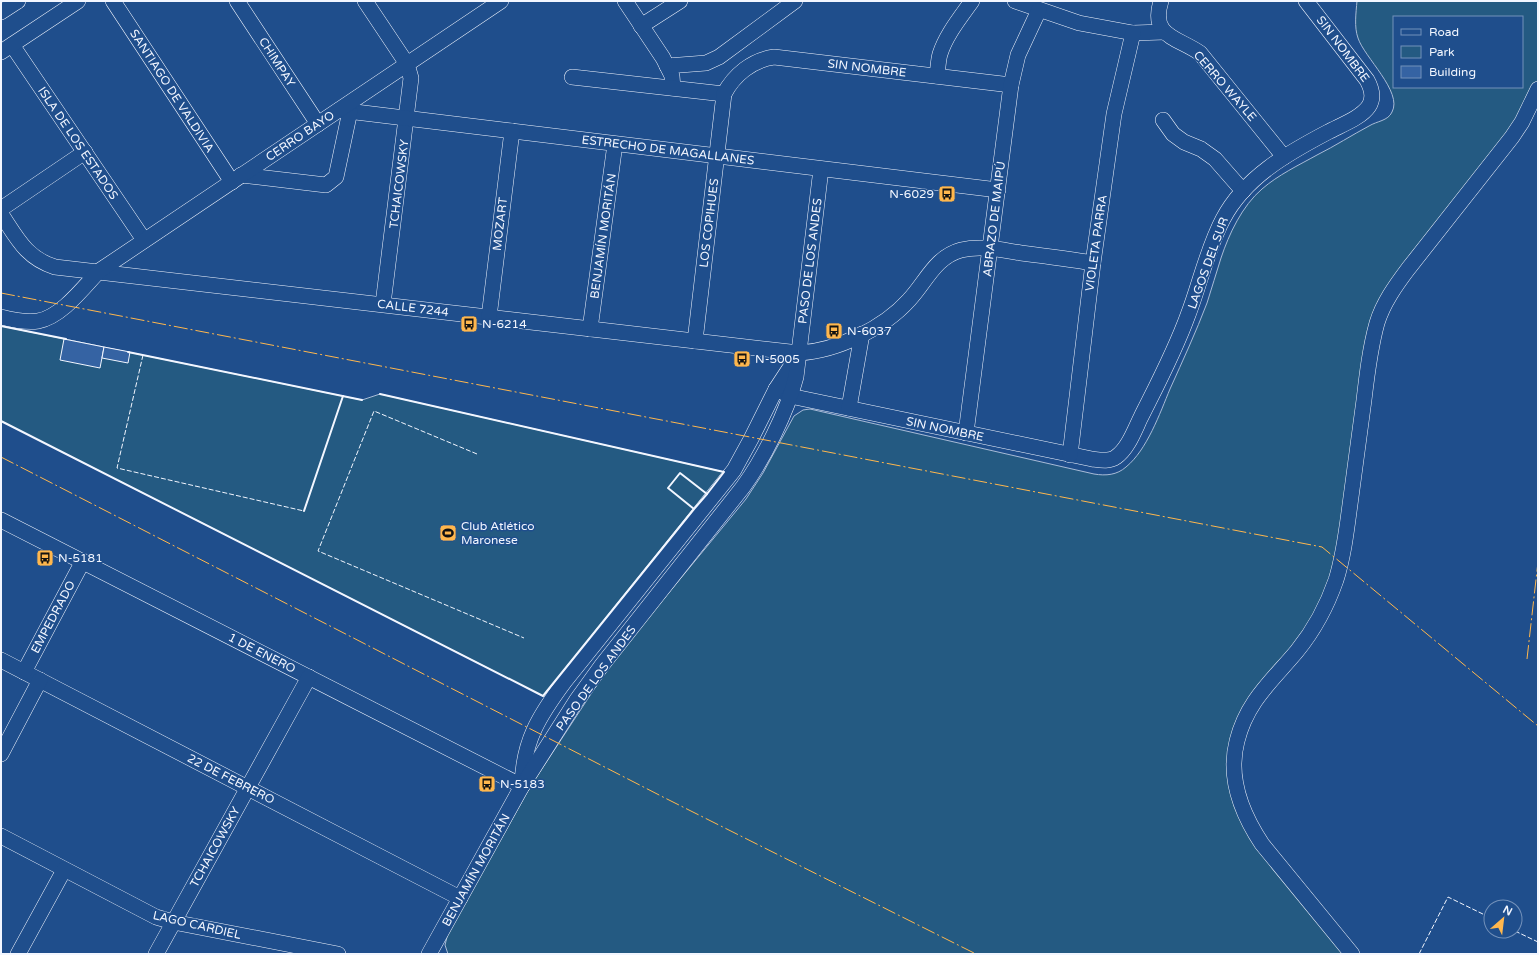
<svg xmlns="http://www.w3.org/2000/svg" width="1539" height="955" viewBox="0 0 1539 955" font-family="'Varela Round',sans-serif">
	<rect width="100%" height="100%" fill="#1f4e8c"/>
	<g fill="#245a82" stroke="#a8bbd7" fill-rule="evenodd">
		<path d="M1357 1H1538V89L1385 304 1342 555 1296 651 1236 742 1240 804 1352 954H448L445 945 448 933 532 784 606 671 620 652 746 499 763 473 794 416 803 410 810 409 1094 474C1106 476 1117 475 1126 467 1147 450 1160 413 1170 389 1183 360 1196 332 1207 303 1212 288 1216 273 1221 258 1229 234 1242 206 1262 189 1278 175 1299 165 1317 155 1335 146 1352 135 1369 126 1377 121 1388 121 1392 112 1403 92 1364 57 1358 38 1354 27 1356 13 1357 1ZM1394 17H1522V87H1394Z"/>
		<path d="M1 326 362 400 380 394 724 472 543 696 1 421Z"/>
	</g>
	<g fill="#3563a3" stroke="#f2f6ff">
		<path d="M64 339 104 347 100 368 60 360Z"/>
		<path d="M104 347 130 352 128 363 102 358Z"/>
	</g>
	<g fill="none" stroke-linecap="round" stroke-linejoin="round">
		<g stroke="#f2f6ff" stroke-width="16">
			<g id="minor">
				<path d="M113 1 232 182"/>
				<path d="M237 1 318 124"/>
				<path d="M365 1 407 64 411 78 383 304"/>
				<path d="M625 1 663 58 672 76 673 88"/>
				<path d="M1015 1 1079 23 1133 33 1164 32"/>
				<path d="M1161 1C1150 37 1177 37 1200 53L1284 157"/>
				<path d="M1 12 18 1"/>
				<path d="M641 26 680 1"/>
				<path d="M12 45 144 240"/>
				<path d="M1 52 78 1"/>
				<path d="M667 66 706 63 719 57 795 1"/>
				<path d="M937 76C938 69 938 61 940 54 946 35 960 18 972 1"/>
				<path d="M572 77 724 94"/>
				<path d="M339 110 998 190"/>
				<path d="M1163 120 1173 134 1184 142 1201 149 1215 159 1243 191"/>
				<path d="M241 175 326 185 336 177 350 111"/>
				<path d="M1 209 85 152"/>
				<path d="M1 214C17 238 26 258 55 267L799 353C837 351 884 328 909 300 926 282 935 257 961 250 981 245 1001 250 1021 253 1045 256 1069 259 1093 263"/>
				<path d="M1 317C13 320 26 323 38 321 61 317 83 288 99 271L501 1"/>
				<path d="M489 317 512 131"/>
				<path d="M590 329 615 144"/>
				<path d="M695 341 724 94C734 75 752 60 774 57L1011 85"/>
				<path d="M776 389 790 396 1092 459C1100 460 1109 462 1116 457 1128 449 1135 429 1141 417 1158 383 1175 351 1188 315 1200 284 1207 249 1223 219 1245 177 1288 153 1328 132 1341 125 1361 118 1369 106 1374 98 1372 89 1367 80L1306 1"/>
				<path d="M849 408 862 334"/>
				<path d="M966 433 1011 85 1018 55 1039 10"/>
				<path d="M1070 455 1093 263 1114 114 1133 33"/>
				<path d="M1 520 522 786"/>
				<path d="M1 660 460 898"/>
				<path d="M24 672 83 561"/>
				<path d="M1 754 40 680"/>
				<path d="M522 786C523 741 539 716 565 681L734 470 751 439 776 389 797 357"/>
				<path d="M1 836 156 917 173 922 338 954"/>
				<path d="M18 954 64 870"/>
				<path d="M156 954 309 677"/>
				<path d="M429 954 522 786 576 701 602 665 743 487C764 458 787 412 796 377L821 169"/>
				<path d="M1352 954 1262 844C1242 814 1227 779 1237 741 1247 701 1272 681 1297 651 1314 630 1327 606 1336 580 1343 558 1346 535 1349 512 1354 475 1359 437 1364 400 1367 374 1370 348 1377 323 1383 303 1396 285 1408 269L1512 137 1522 122 1538 89"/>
			</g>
		</g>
		<use href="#minor" stroke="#1f4e8c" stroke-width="15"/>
		<g stroke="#f2f6ff" stroke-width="1" stroke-dasharray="5 2" stroke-linecap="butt">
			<path d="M143 355 117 468 304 511"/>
			<path d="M477 454 374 411 318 551 524 638"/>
			<path d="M1515 931 1538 942"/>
			<path d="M1419 954 1448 897 1491 918"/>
		</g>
		<g stroke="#f2f6ff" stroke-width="2">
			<path d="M1 326 66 339"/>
			<path d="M128 352 362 400"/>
			<path d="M380 394 724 472 707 494"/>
			<path d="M1 421 543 696 694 509 707 494 680 473 668 488 694 509"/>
			<path d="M304 511 343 396"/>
		</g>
		<g stroke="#ffb74d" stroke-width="1" stroke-dasharray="14 3 2 3" stroke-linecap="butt">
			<path d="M1 293 1322 547 1538 726"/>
			<path d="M1 457 663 797 976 954"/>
			<path d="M1527 659 1538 562"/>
		</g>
	</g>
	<defs>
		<g id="bus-square" transform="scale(0.9)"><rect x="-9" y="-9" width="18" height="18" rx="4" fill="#ffb74d" stroke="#1f4e8c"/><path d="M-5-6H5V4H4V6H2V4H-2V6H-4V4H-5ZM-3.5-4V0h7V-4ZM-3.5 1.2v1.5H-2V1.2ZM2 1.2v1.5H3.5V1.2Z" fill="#111"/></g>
		<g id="stadium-square" transform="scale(0.9)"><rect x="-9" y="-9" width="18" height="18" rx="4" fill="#ffb74d" stroke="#1f4e8c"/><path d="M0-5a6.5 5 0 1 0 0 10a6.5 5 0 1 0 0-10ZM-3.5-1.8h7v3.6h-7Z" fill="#111"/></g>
	</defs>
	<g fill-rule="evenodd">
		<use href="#bus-square" x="947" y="194"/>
		<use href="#bus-square" x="469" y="324"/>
		<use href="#bus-square" x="834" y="331"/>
		<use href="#bus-square" x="742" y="359"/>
		<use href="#stadium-square" x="448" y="533"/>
		<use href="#bus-square" x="45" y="558"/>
		<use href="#bus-square" x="487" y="784"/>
	</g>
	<g text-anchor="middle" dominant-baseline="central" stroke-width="3" stroke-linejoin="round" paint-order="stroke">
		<g font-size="12" fill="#f2f6ff" stroke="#1f4e8c">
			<text transform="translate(1343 49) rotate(53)">SIN NOMBRE</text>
			<text transform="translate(277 62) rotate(57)">CHIMPAY</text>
			<text transform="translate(867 68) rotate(7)">SIN NOMBRE</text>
			<text transform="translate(1225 86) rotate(49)">CERRO WAYLE</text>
			<text transform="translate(172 91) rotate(57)">SANTIAGO DE VALDIVIA</text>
			<text transform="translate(300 136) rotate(-34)">CERRO BAYO</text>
			<text transform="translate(78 143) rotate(56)">ISLA DE LOS ESTADOS</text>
			<text transform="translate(668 150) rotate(7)">ESTRECHO DE MAGALLANES</text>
			<text transform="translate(399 184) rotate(-83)">TCHAICOWSKY</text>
			<text transform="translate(994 219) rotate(-83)">ABRAZO DE MAIPÚ</text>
			<text transform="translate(709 223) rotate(-83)">LOS COPIHUES</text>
			<text transform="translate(500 224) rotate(-83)">MOZART</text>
			<text transform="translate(603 236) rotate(-82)">BENJAMÍN MORITÁN</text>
			<text transform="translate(1096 243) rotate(-82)">VIOLETA PARRA</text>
			<text transform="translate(810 261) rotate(-83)">PASO DE LOS ANDES</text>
			<text transform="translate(1208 263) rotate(-70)">LAGOS DEL SUR</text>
			<text transform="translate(413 308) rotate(7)">CALLE 7244</text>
			<text transform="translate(945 429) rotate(12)">SIN NOMBRE</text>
			<text transform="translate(53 617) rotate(-62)">EMPEDRADO</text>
			<text transform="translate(262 653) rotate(27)">1 DE ENERO</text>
			<text transform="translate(596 678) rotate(-54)">PASO DE LOS ANDES</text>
			<text transform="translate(231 779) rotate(27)">22 DE FEBRERO</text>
			<text transform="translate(215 847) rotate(-61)">TCHAICOWSKY</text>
			<text transform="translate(476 870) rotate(-61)">BENJAMÍN MORITÁN</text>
			<text transform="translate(197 925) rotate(13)">LAGO CARDIEL</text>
		</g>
		<g font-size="12" fill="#f2f6ff" stroke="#1f4e8c" text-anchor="start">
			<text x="934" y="194" text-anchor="end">N-6029</text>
			<text x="482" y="324">N-6214</text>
			<text x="847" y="331">N-6037</text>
			<text x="755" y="359">N-5005</text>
			<text x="461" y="526">Club Atlético<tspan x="461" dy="14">Maronese</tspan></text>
			<text x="58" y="558">N-5181</text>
			<text x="500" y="784">N-5183</text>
		</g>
	</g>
	<rect width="1539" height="955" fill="none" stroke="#f2f6ff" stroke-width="4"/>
	<rect x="1393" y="16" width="130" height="72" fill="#1f4e8c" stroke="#7391ba"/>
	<rect x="1401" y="29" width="20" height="6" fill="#1f4e8c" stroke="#7391ba"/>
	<text x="1429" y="36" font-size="12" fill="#f2f6ff">Road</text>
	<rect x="1401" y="46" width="20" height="12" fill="#245a82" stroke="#7391ba"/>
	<text x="1429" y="56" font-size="12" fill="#f2f6ff">Park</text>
	<rect x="1401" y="66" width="20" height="12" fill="#3563a3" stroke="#7391ba"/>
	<text x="1429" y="76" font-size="12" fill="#f2f6ff">Building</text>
	<g transform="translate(1503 919) rotate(28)"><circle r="19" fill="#1f4e8c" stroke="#7391ba"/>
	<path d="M0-3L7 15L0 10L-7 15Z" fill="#ffb74d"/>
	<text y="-6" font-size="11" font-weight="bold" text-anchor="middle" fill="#f2f6ff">N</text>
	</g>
</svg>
